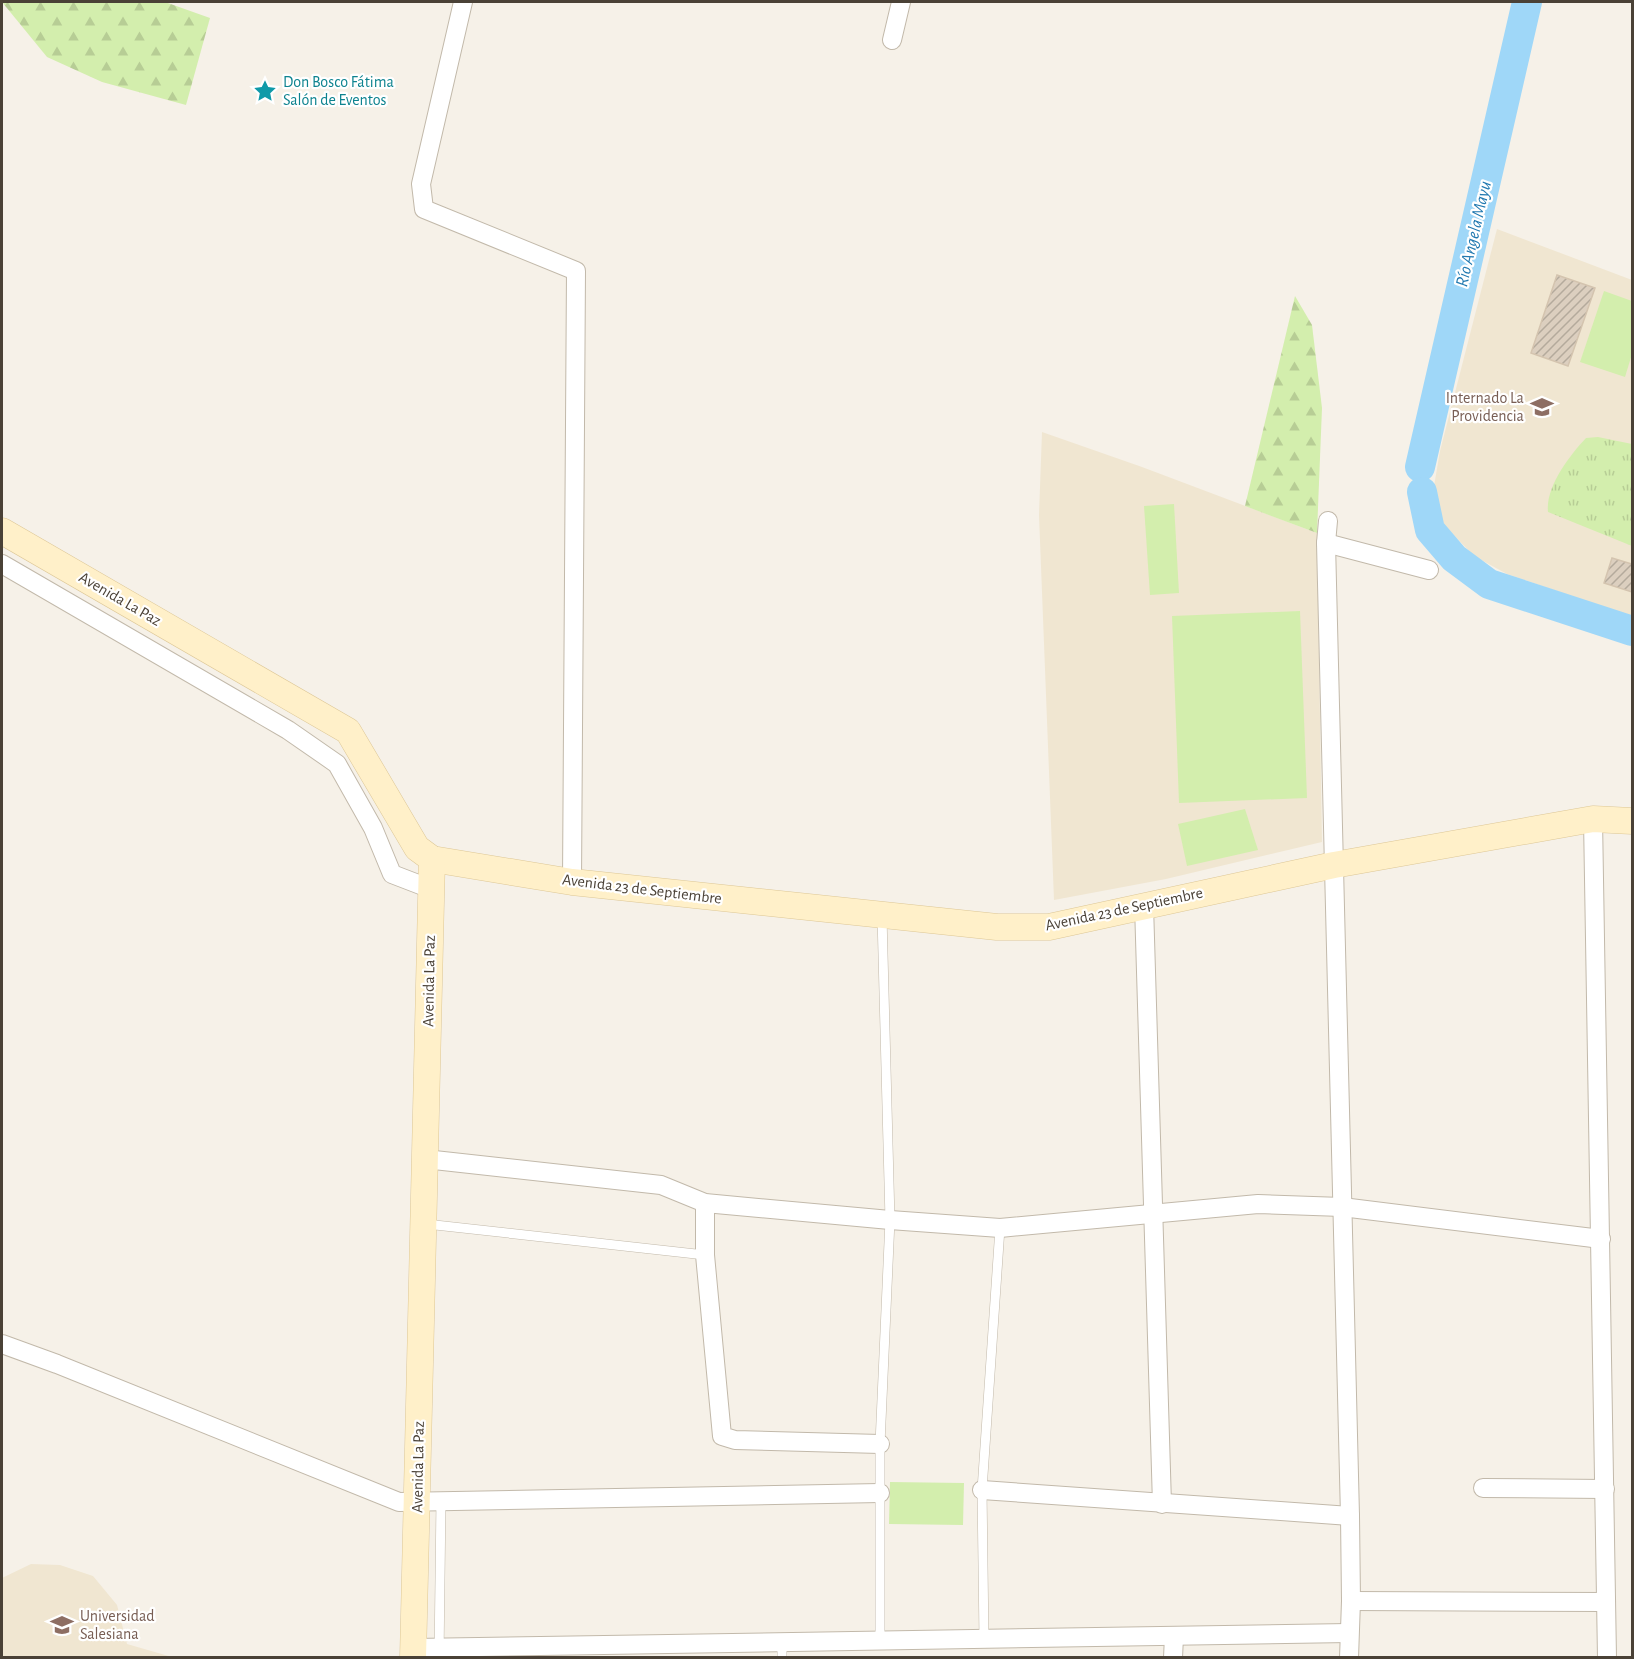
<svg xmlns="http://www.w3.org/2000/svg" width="1634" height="1659" viewBox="0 0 1634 1659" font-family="'Alegreya Sans',sans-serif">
	<defs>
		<pattern id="grass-tufts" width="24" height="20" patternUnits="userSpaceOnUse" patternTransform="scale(1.5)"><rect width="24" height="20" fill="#d3eead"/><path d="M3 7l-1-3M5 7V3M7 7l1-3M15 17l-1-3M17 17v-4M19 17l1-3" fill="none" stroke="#b7cd95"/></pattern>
		<pattern id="forest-firs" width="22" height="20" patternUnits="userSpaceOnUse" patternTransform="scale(1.5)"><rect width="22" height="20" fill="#d3eead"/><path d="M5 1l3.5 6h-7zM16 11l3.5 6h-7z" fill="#b7cd95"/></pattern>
		<pattern id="building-hatch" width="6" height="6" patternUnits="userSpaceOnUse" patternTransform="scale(1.5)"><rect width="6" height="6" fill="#dccfbf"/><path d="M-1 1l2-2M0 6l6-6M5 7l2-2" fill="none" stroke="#b4aa9c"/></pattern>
	</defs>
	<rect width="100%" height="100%" fill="#f6f1e8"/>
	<g fill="#f0e6d1">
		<path d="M1497 229 1632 280V617L1507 574 1474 556 1444 525 1432 498 1440 451Z"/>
		<path d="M1042 432 1142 467 1317 533 1322 842 1166 879 1054 900 1039 515Z"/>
		<path d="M31 1564 60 1565 93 1576 117 1605 127 1644 172 1657H2V1578Z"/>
	</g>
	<path fill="url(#grass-tufts)" d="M1598 437 1632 444V546L1548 512C1545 487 1570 455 1586 438Z"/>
	<g fill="url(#forest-firs)">
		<path d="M2 2H165L210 18 186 105 102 82 47 57Z"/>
		<path d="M1295 296 1312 325 1322 408 1317 533 1245 506Z"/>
	</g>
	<g fill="#d3eead">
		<path d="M1604 291 1632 301V354L1625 377 1580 362Z"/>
		<path d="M1174 504 1179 593 1150 595 1144 506Z"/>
		<path d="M1300 611 1307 798 1179 803 1172 616Z"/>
		<path d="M1245 809 1258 850 1187 866 1178 824Z"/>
		<path d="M890 1482 964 1483 963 1525 889 1524Z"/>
	</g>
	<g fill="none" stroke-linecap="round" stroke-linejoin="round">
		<g stroke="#9fd7f8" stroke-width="30">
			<path d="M1420 467 1527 2"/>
			<path d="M1422 492 1430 530 1454 558 1489 584 1632 631"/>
		</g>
	</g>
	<g fill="url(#building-hatch)" stroke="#d4c4af" stroke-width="1.5">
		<path d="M1557 275 1595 288 1568 366 1531 353Z"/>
		<path d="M1612 558 1632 564V592L1604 583Z"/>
	</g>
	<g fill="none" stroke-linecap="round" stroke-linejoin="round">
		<g stroke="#c2b9aa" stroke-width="10">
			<g id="lane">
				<path d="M426 1224 705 1255"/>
				<path d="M984 1639 982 1490 1000 1228"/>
				<path d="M880 1641V1444L890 1220 882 916"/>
				<path d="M782 1642V1658"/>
				<path d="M439 1658 441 1500"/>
			</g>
		</g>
		<g stroke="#c2b9aa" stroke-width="20">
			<g id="street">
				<path d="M463 2 421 184 424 209 576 271 572 882"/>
				<path d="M892 40 901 2"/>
				<path d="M1328 521 1326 543 1350 1516 1351 1601 1349 1658"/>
				<path d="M1326 543 1429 570"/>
				<path d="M2 564 288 730 337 764 373 828 392 874 431 889"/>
				<path d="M1593 819 1607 1658"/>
				<path d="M1144 905 1162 1504"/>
				<path d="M425 1159 661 1185 705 1203 890 1220 1000 1228 1258 1204 1342 1207 1601 1239"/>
				<path d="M705 1203V1255L722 1436 735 1440 880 1444"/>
				<path d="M2 1344 57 1364 399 1502 880 1493"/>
				<path d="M1483 1488 1605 1489"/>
				<path d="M982 1490 1350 1516"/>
				<path d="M1351 1601 1606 1602"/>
				<path d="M414 1648 1349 1633"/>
				<path d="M1173 1658 1174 1636"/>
			</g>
		</g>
		<g stroke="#ddc796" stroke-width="27">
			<g id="secondary">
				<path d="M2 531 348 731 417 848 432 859 572 882 997 927H1049L1334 865 1593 819 1632 821"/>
				<path d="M413 1658 432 859"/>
			</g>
		</g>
		<use href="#lane" stroke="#fff" stroke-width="9"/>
		<use href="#street" stroke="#fff" stroke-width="18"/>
		<use href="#secondary" stroke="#fff0c9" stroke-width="26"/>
	</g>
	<defs>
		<g id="sight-bare" transform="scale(1.8)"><path d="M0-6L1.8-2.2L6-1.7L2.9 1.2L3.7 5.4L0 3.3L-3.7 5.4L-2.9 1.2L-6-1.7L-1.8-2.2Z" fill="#0f9aa8" stroke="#fff" stroke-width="2.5" paint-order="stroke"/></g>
		<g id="school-bare" transform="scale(1.8)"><path d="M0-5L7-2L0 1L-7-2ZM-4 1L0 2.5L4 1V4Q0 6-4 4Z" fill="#8d6e63" stroke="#fff" stroke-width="2.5" paint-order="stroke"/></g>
		<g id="university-bare" transform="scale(1.8)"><path d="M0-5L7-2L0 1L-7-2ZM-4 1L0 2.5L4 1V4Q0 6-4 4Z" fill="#8d6e63" stroke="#fff" stroke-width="2.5" paint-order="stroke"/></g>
	</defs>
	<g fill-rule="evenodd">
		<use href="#sight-bare" x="265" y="91"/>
		<use href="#school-bare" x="1542" y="407"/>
		<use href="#university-bare" x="62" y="1625"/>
	</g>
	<g text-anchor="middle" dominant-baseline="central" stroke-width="4.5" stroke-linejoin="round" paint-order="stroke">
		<g font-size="16" fill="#0d838f" stroke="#fff" text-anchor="start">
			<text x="283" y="82">Don Bosco Fátima<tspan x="283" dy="18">Salón de Eventos</tspan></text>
		</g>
		<g font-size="16" fill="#785e54" stroke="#fff" text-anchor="end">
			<text x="1524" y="398">Internado La<tspan x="1524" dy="18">Providencia</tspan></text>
			<text x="80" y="1616" text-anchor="start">Universidad<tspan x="80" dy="18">Salesiana</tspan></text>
		</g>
		<g font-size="16" fill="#4a4136" stroke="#fff">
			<text transform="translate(120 599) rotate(30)">Avenida La Paz</text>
			<text transform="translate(642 889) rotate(7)">Avenida 23 de Septiembre</text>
			<text transform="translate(1124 909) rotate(-12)">Avenida 23 de Septiembre</text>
			<text transform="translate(429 981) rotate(-89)">Avenida La Paz</text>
			<text transform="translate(418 1467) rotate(-89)">Avenida La Paz</text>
		</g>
		<g font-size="18" font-style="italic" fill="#2179b0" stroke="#fff">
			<text transform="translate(1474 234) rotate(-77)">Río Angela Mayu</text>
		</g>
	</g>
	<rect width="1634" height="1659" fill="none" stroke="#4a4136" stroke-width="6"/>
</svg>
